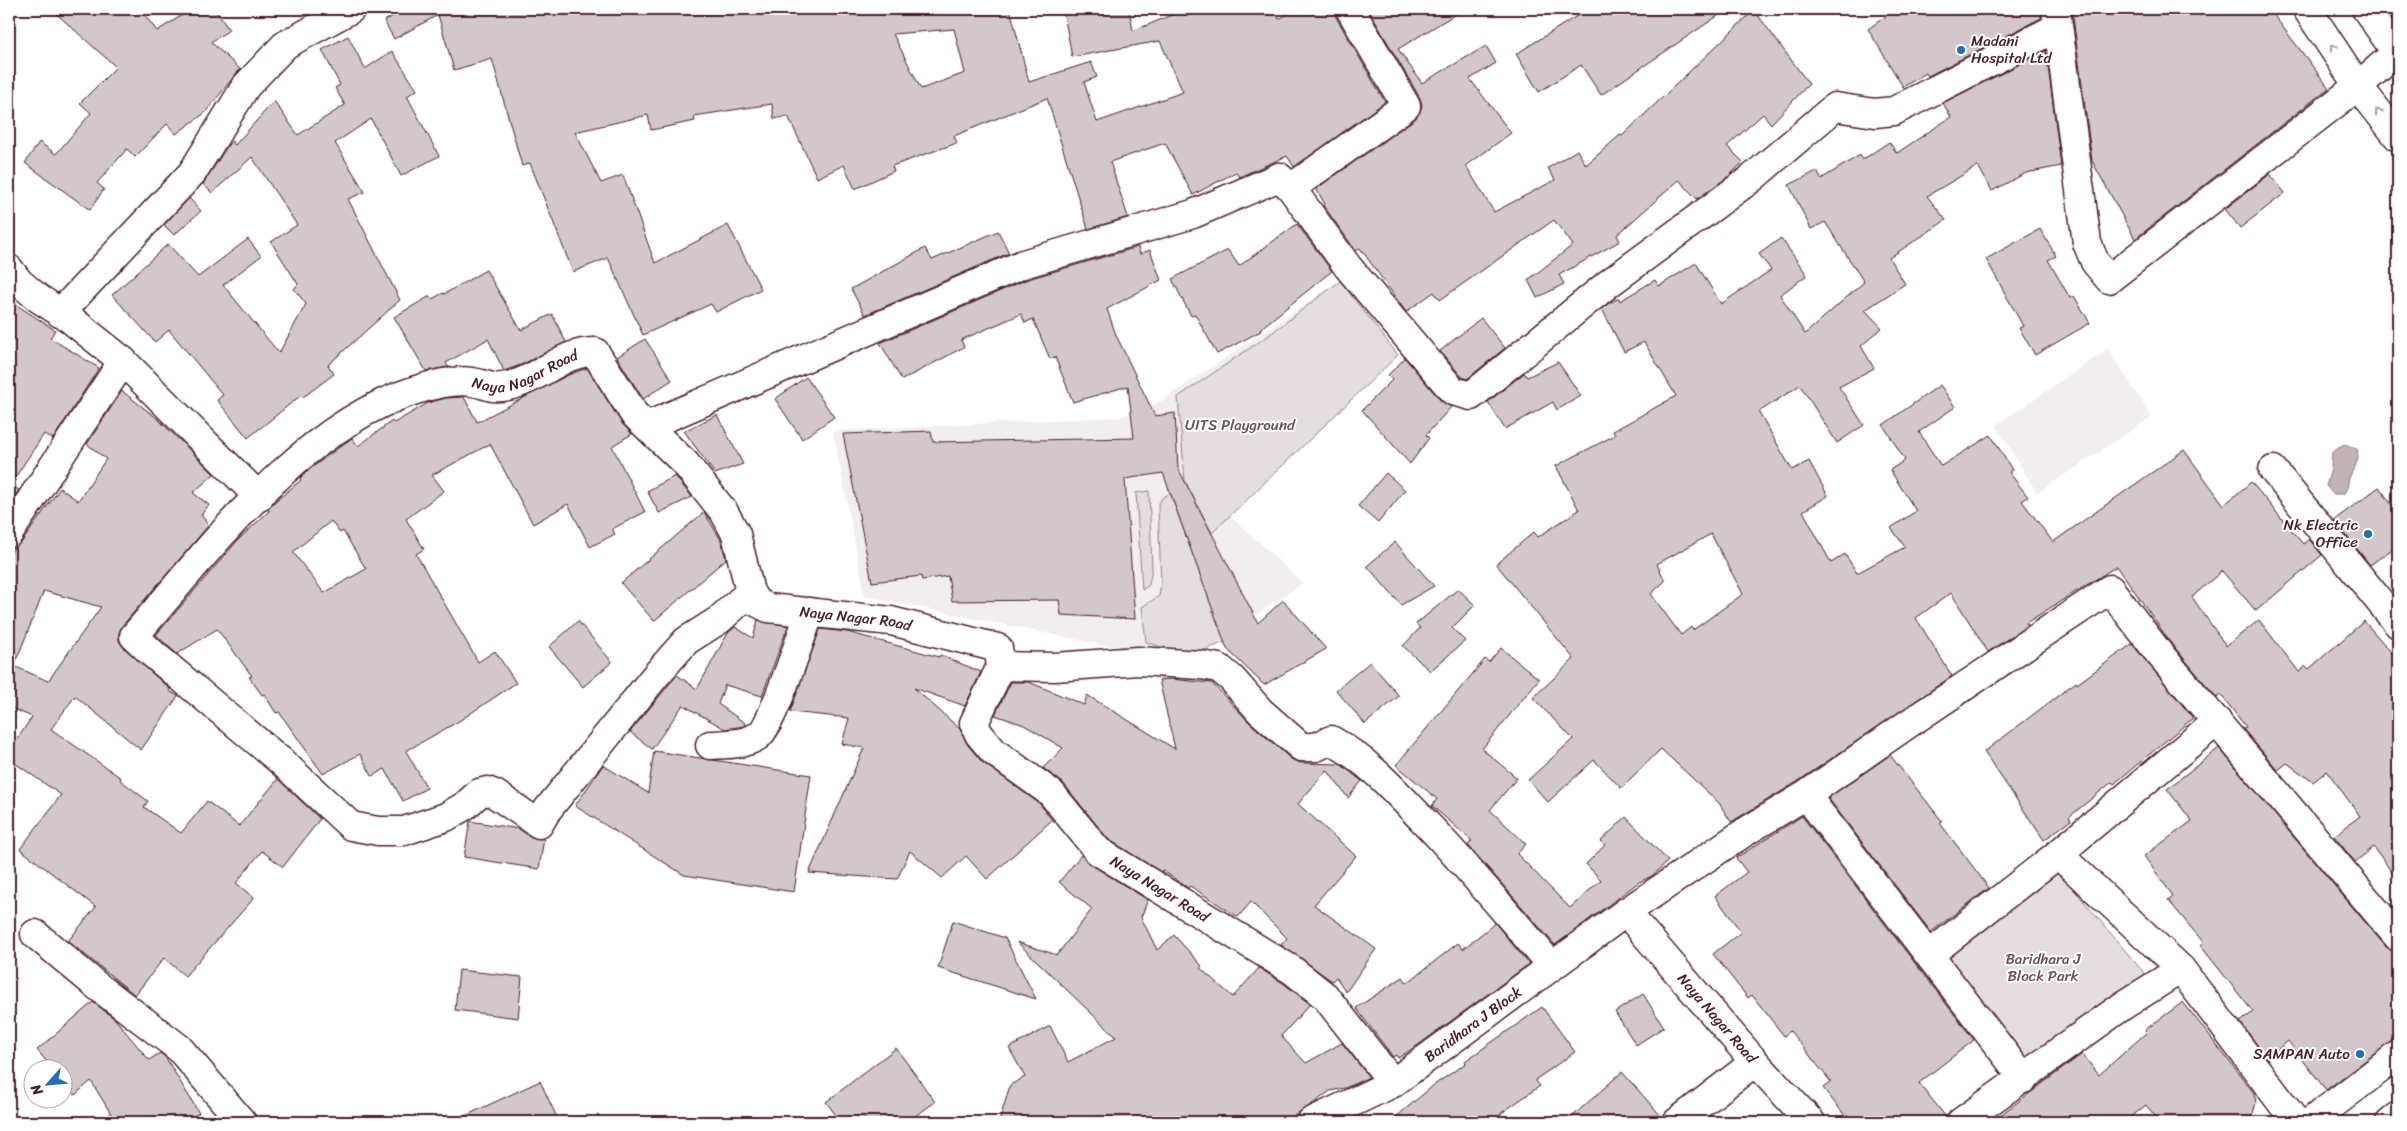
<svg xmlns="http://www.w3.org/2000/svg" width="2407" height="1131" viewBox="0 0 2407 1131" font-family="Sriracha,sans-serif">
	<rect width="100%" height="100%" fill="#fff"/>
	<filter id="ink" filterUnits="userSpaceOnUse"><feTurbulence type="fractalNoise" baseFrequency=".02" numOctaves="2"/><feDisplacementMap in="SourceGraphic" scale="10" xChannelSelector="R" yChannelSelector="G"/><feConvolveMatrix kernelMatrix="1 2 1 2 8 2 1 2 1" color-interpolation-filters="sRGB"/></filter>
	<g filter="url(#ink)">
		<g fill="#f2eeef">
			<path d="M1340 281 1398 355 1230 516 1303 583 1255 616 1225 642 1198 654 1103 645 865 596 833 431 1120 417 1161 401Z"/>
			<path d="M2108 349 2152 417 2037 493 1996 425Z"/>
		</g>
		<g fill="#e5dee0" stroke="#987e86">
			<path d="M1340 281 1398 355 1212 533 1185 481 1178 397 1269 335Z"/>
			<path d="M1149 491 1152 568 1149 585 1142 590 1136 493Z"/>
			<path d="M1170 493 1225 642 1197 653 1168 649 1146 642 1142 607 1159 596 1161 584 1158 505 1162 498Z"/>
			<path d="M2055 867 2149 979 2027 1073 1938 951Z"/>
		</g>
		<path fill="#c1b3b6" stroke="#91787e" d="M2344 445 2357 449C2360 461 2355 466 2350 476 2347 483 2349 488 2343 494H2333L2326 486 2331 469 2332 452Z"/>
		<g fill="#d2c7cb" stroke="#4a1f2b" fill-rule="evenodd">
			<path d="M51 9H140L157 31 192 9H215L229 30 211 42 240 69 205 113 176 134 167 124 135 157 127 149 97 183 104 189 90 210 25 163 39 142 56 154 91 113 80 103 116 67Z"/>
			<path d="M407 9H1010L1029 82 1091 62 1097 77 1084 82 1097 122 1183 92 1160 41 1072 57 1064 14 1093 9H1129L1133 31 1186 9H1274L1279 19 1296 9H1334L1336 17 1385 102 1294 167 1287 156 1239 177 1236 172 1193 195 1165 143 1110 162 1128 217 1088 229 1047 98 954 136 957 143 892 166 894 171 855 189 844 165 817 178 788 116 774 119 772 104 694 116 695 121 651 130 648 115 575 132 601 183 623 175 655 263 728 225 761 289 716 312 711 304 643 335 608 258 573 272 530 163 522 166 492 59 454 70 438 15 394 39 384 21ZM954 29 965 73 921 89 893 34Z"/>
			<path d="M1368 9H1464L1398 49 1422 83 1486 46 1496 63 1470 79 1511 133 1466 166 1494 212 1555 180 1548 168 1577 150 1586 165 1620 135 1622 136 1754 10 1809 84 1771 124 1763 114 1727 146 1743 162 1728 177 1697 199 1679 180 1617 235 1620 241 1559 275 1564 284 1537 298 1528 280 1573 245 1554 220 1440 300 1434 292 1406 312 1360 248 1356 251 1323 205 1325 204 1316 189 1415 119 1420 112 1422 105 1420 98Z"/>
			<path d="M1588 9H1728L1601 95 1581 65 1539 92 1516 54Z"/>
			<path d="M1896 9H2041V18L1928 76 1926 73 1903 87 1868 29Z"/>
			<path d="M2072 9H2269L2329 88 2135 239 2092 161Z"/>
			<path d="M348 36 365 69 392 51 417 90 407 96 439 156 401 176 371 119 335 143 365 192 348 199 400 300 328 365 334 374 302 398 300 396 248 438 217 400 223 395 169 330 155 342 112 295 168 244 198 277 248 239 261 256 223 285 279 353 306 304 294 289 298 284 271 242 297 225 252 157 212 193 203 184 228 145 232 141 235 145 274 101 298 135 345 105 335 88 340 85 322 50Z"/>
			<path d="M2046 51 2061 166 2026 173 1992 191 1978 166 1927 196 1946 220 1889 258 1905 284 1865 310 1882 328 1861 346 1874 368 1839 387 1864 425 1837 443 1800 385 1759 412 1792 470 1809 461 1828 496 1803 511 1831 563 1845 554 1857 573 1905 547 1891 528 1916 511 1890 470 1905 460 1883 425 1940 385 1955 407 1919 432 1941 466 1991 435 2012 470 2009 472 2028 497 2022 501 2053 542 2184 450 2224 505 2251 482 2303 544 2309 539 2322 555 2256 611 2222 571 2192 597 2226 646 2259 620 2299 672 2306 666 2309 669 2364 621 2398 660V881L2374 847 2355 862 2334 836 2360 816 2327 771 2313 782 2287 763 2278 770 2243 729 2246 727 2221 695 2217 698 2170 642 2117 566 2026 623 2028 625 1988 652 1951 593 1916 618 1952 676 1797 782 1731 822 1719 803 1661 749 1621 788 1594 760 1548 802 1528 780 1573 739 1533 698 1574 659 1496 564 1534 532 1538 537 1579 510 1556 466 1615 435 1613 431 1676 396 1644 342 1624 352 1602 309 1609 303 1619 298 1620 301 1655 280 1659 286 1696 263 1721 304 1771 270 1759 254 1781 238 1807 275 1780 295 1805 334 1864 282 1825 222 1811 229 1789 185 1817 171 1821 179 1860 155 1862 160 1889 142 1897 153 1951 117 1943 103ZM1711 534 1743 594 1693 630 1691 627 1681 635 1651 594 1665 581 1657 564Z"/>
			<path d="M2270 174 2285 193 2240 228 2225 209Z"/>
			<path d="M189 198 201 211 174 235 164 225Z"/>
			<path d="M1297 224 1332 271 1260 329 1261 331 1217 354 1195 314 1191 316 1172 279 1228 250 1239 266Z"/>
			<path d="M2040 229 2056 256 2048 260 2070 298 2074 296 2090 323 2035 355 2019 328 2023 326 1986 259Z"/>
			<path d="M998 231 1009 253 865 315 851 289 925 248 932 260Z"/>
			<path d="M1138 247 1140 254 1150 250 1161 280 1107 309 1116 335 1155 416 1175 413 1178 468 1258 623 1283 600 1326 649 1264 685 1227 649 1163 473 1125 479 1135 619 1061 615 1059 600 952 601 948 576 922 580 921 576 872 582 843 434 931 431 933 442 1134 438 1128 386 1073 402 1055 357 1050 359 1033 319 1025 323 1021 314 961 340 964 347 902 380 880 343 1028 279Z"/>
			<path d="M486 270 521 330 552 314 566 342 523 364 504 371 488 339 446 363 448 367 426 371 394 317 430 296 432 299 443 293 444 294Z"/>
			<path d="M9 300 55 330 50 338 99 368 53 439 44 434 10 485 19 490 9 505Z"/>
			<path d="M1481 318 1505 348 1467 379 1462 377 1440 351Z"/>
			<path d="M645 339 672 380 643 399 617 357Z"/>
			<path d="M1405 358 1441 401 1451 407 1426 435 1429 438 1410 464 1362 410 1392 380 1388 375Z"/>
			<path d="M1558 362 1581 396 1557 410 1553 402 1505 429 1488 402 1524 373 1527 377Z"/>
			<path d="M587 368 621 422 632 434 612 446 645 512 612 529 615 534 590 547 568 504 533 524 490 444 432 475 444 491 406 519 424 549 416 554 478 662 495 651 516 683 459 721 406 751 427 788 403 801 385 769 372 776 360 754 323 774 279 712 276 713 264 694 262 695 249 677 252 676 217 629 177 654 156 635 238 540 269 511 268 509 272 504 301 480 300 478 306 472 345 443 352 438 358 446 392 421 394 423 428 403 446 398 464 397 477 422 568 375ZM331 521 340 533 343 531 366 569 324 593 293 552Z"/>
			<path d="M806 377 834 417 802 439 775 399Z"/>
			<path d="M122 391 158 419 214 474 193 493 209 505 201 515 209 525 122 626 119 633V641L123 647 170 689 169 691 178 696 141 750 75 696 51 729 121 778 120 780 148 801 144 807 181 833 207 801 239 826 278 779 320 819 283 867 262 851 236 883 254 898 185 976 164 958 135 995 68 941 96 907 20 849 61 795 9 759V751L32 717 9 707V557L14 547 22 542 60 488 78 501 106 459 87 444ZM44 591 101 607 48 681 14 666Z"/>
			<path d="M717 415 743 464 715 474 684 431Z"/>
			<path d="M1386 473 1405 490 1378 523 1358 506Z"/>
			<path d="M675 476 692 497 659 513 647 491Z"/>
			<path d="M2379 487 2398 513V545L2370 565 2334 520Z"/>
			<path d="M704 512 721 540 726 559 654 621 621 583Z"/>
			<path d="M1395 542 1434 586 1401 605 1367 566Z"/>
			<path d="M1458 589 1475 605 1452 628 1465 641 1430 671 1403 646 1420 628 1416 624Z"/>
			<path d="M758 620 788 626 762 696 725 685 718 704 745 723 744 726 725 729 683 705 652 749 630 732 677 675 697 689 728 633 735 627 753 638Z"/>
			<path d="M578 621 612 662 583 687 549 647Z"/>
			<path d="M820 629 847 632 939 657 940 655 981 672 965 706 914 688 960 729 967 744 982 762 1040 804 1052 820 987 879 966 856 942 878 910 851 897 879 809 873 864 748 842 744 849 718 790 712Z"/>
			<path d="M2132 644 2193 718 2114 784 2112 782 2069 817 2071 820 2044 840 1984 752 2076 682 2077 684Z"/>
			<path d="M1501 648 1539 679 1482 749 1517 778 1490 810 1526 844 1517 854 1570 908 1601 880 1586 864 1605 845 1601 841 1626 817 1668 861 1652 876 1639 882 1555 945 1468 845 1472 841 1432 806 1437 799 1396 765 1485 659 1489 662Z"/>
			<path d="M1370 662 1399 696 1365 724 1336 690Z"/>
			<path d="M1170 679 1212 683 1250 723 1291 759 1301 763 1340 764 1362 781 1348 798 1327 770 1298 804 1356 856 1314 905 1376 949 1346 992 1336 977 1332 981 1281 945 1287 938 1251 902 1238 917 1190 886 1188 888 1162 870 1161 872 1108 839 1063 783 1043 768 1063 748 1024 725 995 715 1011 682H1029L1084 705 1087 695 1175 749 1159 680Z"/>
			<path d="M2219 748 2386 947 2398 953V1040L2389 1043 2326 1090 2288 1041 2267 1058 2240 1022 2253 1012 2200 945 2203 942 2168 900 2173 896 2144 856 2192 821 2167 789Z"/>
			<path d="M654 751 811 775 794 892 684 875 575 806 603 765 648 793Z"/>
			<path d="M1890 755 1942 821 1940 823 1989 888 1931 932 1828 798Z"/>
			<path d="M1802 816 1974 1040 1919 1083 1946 1117V1122H1850L1823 1088 1831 1082 1790 1031 1784 1036 1752 995 1748 998 1713 954 1741 932 1715 896 1747 872 1736 858Z"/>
			<path d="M470 821 519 829 531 837 544 838 539 869 464 857Z"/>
			<path d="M1081 855 1090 864 1148 900 1141 917 1157 950 1174 935 1202 966 1200 968 1233 997 1259 968 1283 983 1310 1004 1281 1036 1306 1063 1342 1043 1369 1077 1345 1088 1330 1091 1317 1101 1284 1122H999L1010 1085 1025 1077 1009 1048 1050 1026 1068 1062 1116 1037 1017 942 1057 955 1092 909 1059 882Z"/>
			<path d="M953 921 1005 938 1036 999 938 968Z"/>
			<path d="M1495 923 1529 964 1421 1043 1398 1058 1396 1055 1393 1057 1356 1008 1403 977 1407 983 1458 943 1463 949Z"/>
			<path d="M459 970 522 977 518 1018 455 1010Z"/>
			<path d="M1643 994 1664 1027 1636 1045 1615 1012Z"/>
			<path d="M93 1002 115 1019 149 1060 160 1053 166 1058 199 1113 185 1122H116L91 1081 75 1095 62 1081V1068H52L37 1050Z"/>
			<path d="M2183 1002 2254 1093 2256 1102 2251 1122H2160L2146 1105 2125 1122H1991L2082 1054 2099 1075 2147 1032 2145 1030Z"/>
			<path d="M1542 1007 1575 1052 1535 1080 1540 1086 1500 1114 1506 1122H1390L1434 1085 1466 1063 1465 1061Z"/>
			<path d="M896 1048 935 1102 907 1122H841L826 1102Z"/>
			<path d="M1622 1072 1662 1117V1122H1566Z"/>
			<path d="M540 1081 559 1122H452Z"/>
		</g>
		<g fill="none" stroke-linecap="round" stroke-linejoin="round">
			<g stroke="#4a1f2b" stroke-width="31">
				<g id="minor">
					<path d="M2056 10 2087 243 2095 262 2109 279 2358 86 2396 53"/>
					<path d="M1291 188 1406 106 1350 9"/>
					<path d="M9 269 19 282 38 298 69 318 123 361 259 497"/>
					<path d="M60 313 192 173 246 86 285 45 351 9"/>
					<path d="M647 426 1023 264 1193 214 1279 177 1291 188 1348 267 1453 391 1471 396 1608 284 1752 178 1835 107 1875 113 1894 111 2058 27"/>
					<path d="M2273 470 2398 624"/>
					<path d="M9 533 123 361"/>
					<path id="s1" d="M750 592 719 620 686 641 656 675 548 809 539 824 495 794 487 791 479 793 466 805 446 817 404 831H378L351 826 283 763 153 654 134 636C211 548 300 426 416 390 432 385 454 379 472 382 487 384 491 390 508 386 539 380 563 351 595 352L634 414 685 463 724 512 736 534 750 592 756 602 768 608 891 621 998 648 1001 666 974 723 979 734 994 752 1051 793 1098 851 1292 970 1325 996 1393 1083"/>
					<path d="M1001 666 1055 667 1138 661 1201 665 1219 668 1232 679 1260 711 1301 747H1316L1331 740C1371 763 1391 787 1423 820 1468 866 1509 917 1552 966"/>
					<path d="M710 745C727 744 744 745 758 736 772 727 802 633 810 612"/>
					<path d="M1806 795 2024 1079"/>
					<path d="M2058 854 2181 969 2296 1122"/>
					<path id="s2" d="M1626 912 1755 1062 1811 1122"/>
					<path d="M35 934 96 985 179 1048 242 1122"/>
					<path d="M1930 954 2058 854 2217 721"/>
					<path id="s3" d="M1311 1122 1393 1083 1626 912 1745 832 1806 795 1905 726 2110 589 2158 652 2398 937"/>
					<path d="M1677 1122 1755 1062"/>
					<path d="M1961 1122 2124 1005 2181 969"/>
					<path d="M2310 1122 2398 1055"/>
				</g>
			</g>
			<g stroke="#4a1f2b" stroke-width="31">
				<g id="major">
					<path d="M2307 9 2358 86 2398 137"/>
					<path d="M2366 9 2398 55"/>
					<path d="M2390 1122 2398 1116"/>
				</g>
			</g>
			<use href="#minor" stroke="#fff" stroke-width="28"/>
			<use href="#major" stroke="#fff" stroke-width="28"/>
		</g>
		<defs><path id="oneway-chevron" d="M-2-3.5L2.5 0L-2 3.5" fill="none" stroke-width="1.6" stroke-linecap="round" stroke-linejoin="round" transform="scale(1.25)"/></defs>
		<g stroke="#ae9aa0">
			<use href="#oneway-chevron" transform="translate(2333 47) rotate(-124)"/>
			<use href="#oneway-chevron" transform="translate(2378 112) rotate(-128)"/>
		</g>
	</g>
	<g fill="#1f6fb2" stroke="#fff" stroke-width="2">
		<circle cx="1961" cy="50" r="5"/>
		<circle cx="2368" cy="534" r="5"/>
		<circle cx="2360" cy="1054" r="5"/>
	</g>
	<g text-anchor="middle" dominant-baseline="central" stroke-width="4" stroke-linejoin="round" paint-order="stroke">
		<g font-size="15" fill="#4a1f2b" stroke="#fff" text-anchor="end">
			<text x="1971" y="41" text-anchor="start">Madani<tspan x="1971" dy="17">Hospital Ltd</tspan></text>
			<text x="2358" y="525">Nk Electric<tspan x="2358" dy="17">Office</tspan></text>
			<text x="2350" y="1054">SAMPAN Auto</text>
		</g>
		<g font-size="15" fill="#4a1f2b" stroke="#fff">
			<text stroke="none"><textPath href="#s1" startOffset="1306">Naya Nagar Road</textPath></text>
			<text stroke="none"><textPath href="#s1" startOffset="1785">Naya Nagar Road</textPath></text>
			<text stroke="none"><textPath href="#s1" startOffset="2265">Naya Nagar Road</textPath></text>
			<text stroke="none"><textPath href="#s2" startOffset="140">Naya Nagar Road</textPath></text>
			<text stroke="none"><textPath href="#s3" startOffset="190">Baridhara J Block</textPath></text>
		</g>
		<g font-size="15" fill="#714f58" stroke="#fff">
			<text x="1240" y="425">UITS Playground</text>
			<text x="2043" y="959">Baridhara J<tspan x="2043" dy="17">Block Park</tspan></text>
		</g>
	</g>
	<rect width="2407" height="1131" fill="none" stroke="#fff" stroke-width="30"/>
	<rect x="15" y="15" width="2377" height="1101" fill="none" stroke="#4a1f2b" stroke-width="2" filter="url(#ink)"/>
	<g transform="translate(48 1084) rotate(243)"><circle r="24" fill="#ffffff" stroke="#b7a5aa"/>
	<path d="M0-4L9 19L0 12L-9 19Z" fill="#1f6fb2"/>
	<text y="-8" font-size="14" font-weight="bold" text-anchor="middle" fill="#4a1f2b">N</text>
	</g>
</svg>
